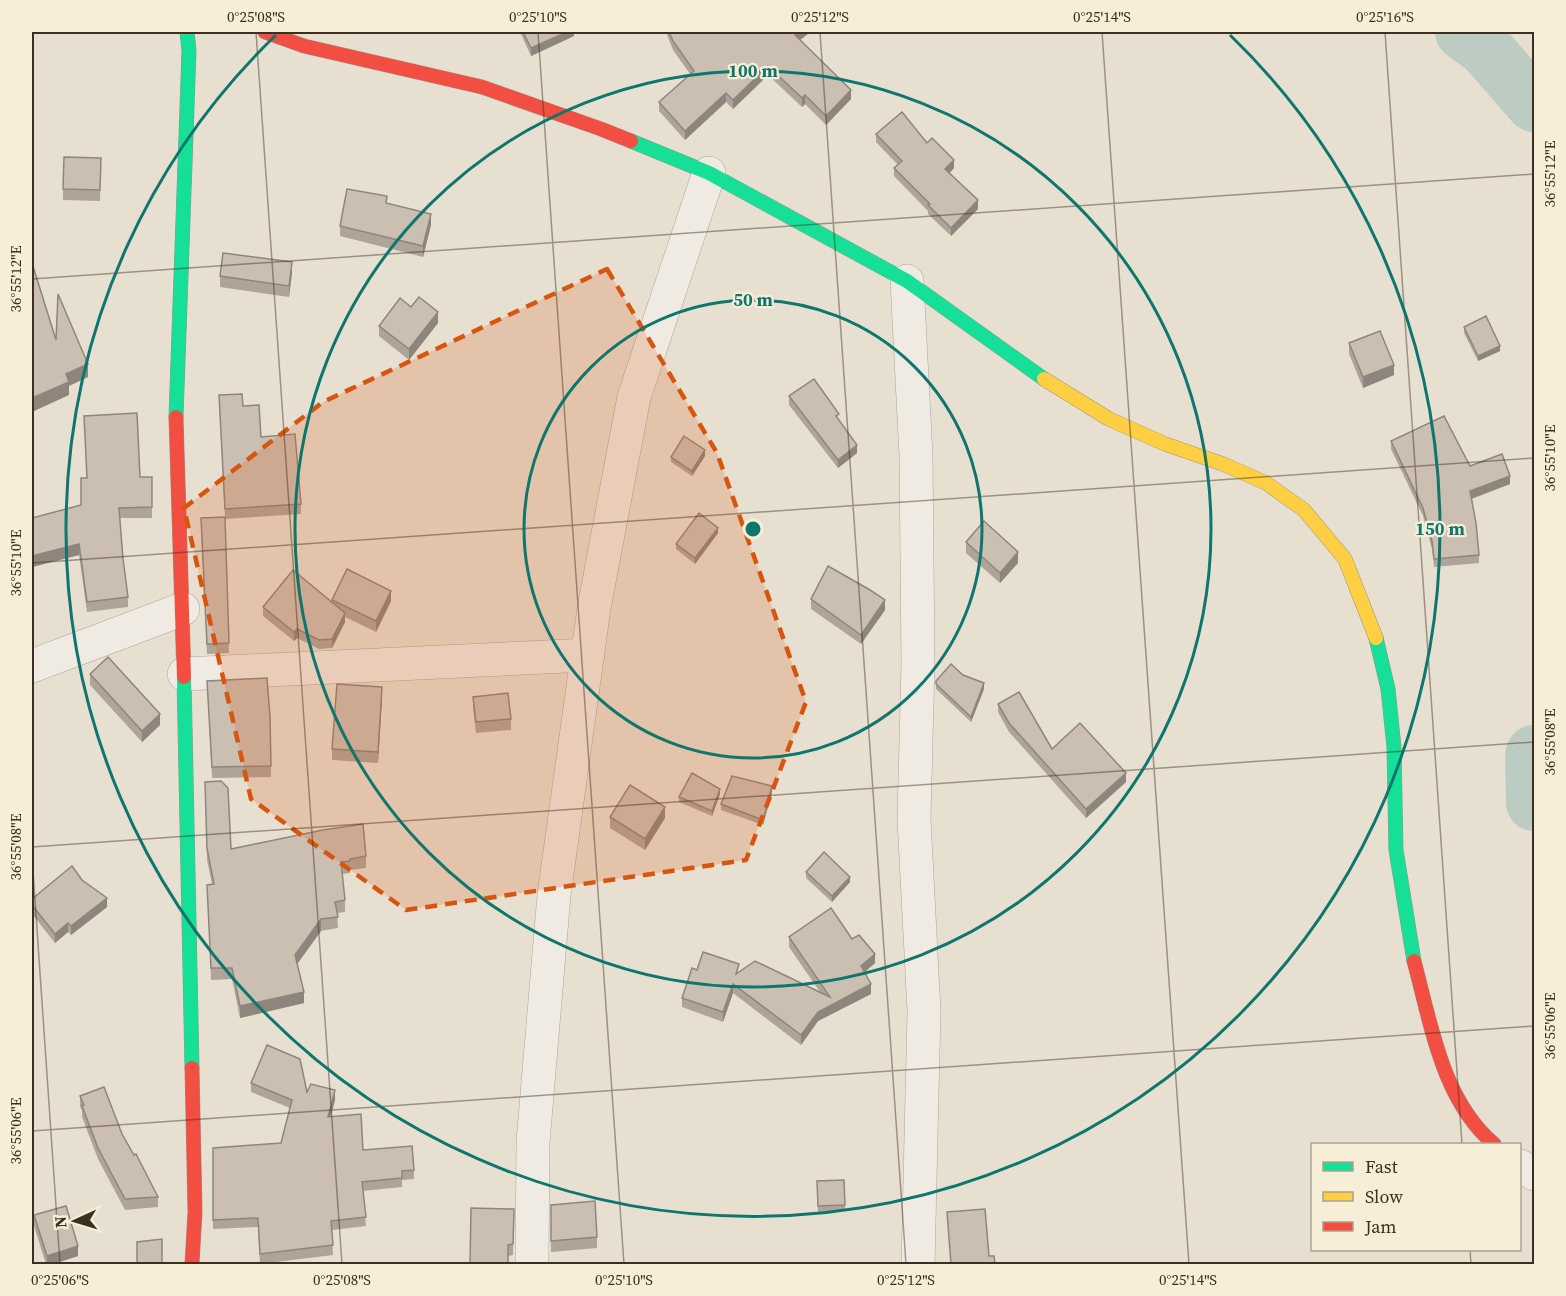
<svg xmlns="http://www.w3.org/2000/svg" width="1566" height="1296" viewBox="0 0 1566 1296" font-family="'Source Serif 4',serif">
	<rect width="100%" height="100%" fill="#e7e0d1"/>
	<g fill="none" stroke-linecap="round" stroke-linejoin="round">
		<g stroke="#bcccc2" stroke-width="56">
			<path d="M1463 32 1485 48 1534 104"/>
			<path d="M1534 753 1533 756 1534 803"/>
		</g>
		<g stroke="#ada599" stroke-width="34">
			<g id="street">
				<path d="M907 281 916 456 918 664 914 819 924 1011 918 1264"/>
				<path d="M32 666 183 609"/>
				<path d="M184 674 588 655"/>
				<path d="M1520 1166 1534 1174"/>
				<path d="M532 1264 533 1142 554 895 594 608 634 397 709 173"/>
			</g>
		</g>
		<g stroke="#9c958a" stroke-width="15">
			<g id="fast">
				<path d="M631 141 709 173 907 281 1044 379"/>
				<path d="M176 417 189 51 187 32"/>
				<path d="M1376 638 1388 689 1394 747 1396 850 1414 961"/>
				<path d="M184 677 192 1068"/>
			</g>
		</g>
		<g stroke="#9c958a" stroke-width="15">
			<path id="slow" d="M1044 379 1109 419 1165 444 1223 464 1266 483 1304 510 1345 559 1376 638"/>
		</g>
		<g stroke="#9c958a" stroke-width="15">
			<g id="jam">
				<path d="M265 32 304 46 482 87 601 129 631 141"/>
				<path d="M176 417 184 677"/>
				<path d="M1414 961C1431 1024 1442 1100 1494 1144"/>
				<path d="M192 1264 195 1212 192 1068"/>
			</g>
		</g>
		<use href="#street" stroke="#efebe3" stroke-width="33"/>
		<use href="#fast" stroke="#16e098" stroke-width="14"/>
		<use href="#slow" stroke="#ffcf43" stroke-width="14"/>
		<use href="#jam" stroke="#f24e42" stroke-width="14"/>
	</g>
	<g fill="#afa499">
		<path d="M520 32H574V36L531 56Z"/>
		<path d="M666 32H809V33L800 40 851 99 826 125 805 104 802 107 768 75 733 109 726 102 685 140 659 111V102L690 74 673 50Z"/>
		<path d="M876 134 927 143 954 168 950 173 978 209 951 236 928 214V211L894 176V168L898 165 876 142Z"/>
		<path d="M101 169 100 201 63 200V189Z"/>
		<path d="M431 225 423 257 340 236V226Z"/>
		<path d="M292 273 289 297 220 287V276Z"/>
		<path d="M411 307 438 323 409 360 379 336V326Z"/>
		<path d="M1464 327 1500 351 1478 361 1464 333Z"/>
		<path d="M1349 343 1394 375 1363 388 1349 354Z"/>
		<path d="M219 395 243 406 301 504V514L225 519 229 653 207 654 201 528 225 517Z"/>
		<path d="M789 396 839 420 857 453 838 468 789 405Z"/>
		<path d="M84 416 140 477H152V518H120L123 559 128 597V607L87 612 79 555 32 567 81 505 87 478Z"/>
		<path d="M1391 441 1510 484 1472 499 1479 555V563L1434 567 1432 549 1423 516 1391 449Z"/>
		<path d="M705 456 692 476 671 462V457Z"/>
		<path d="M718 533 695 564 676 549V544Z"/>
		<path d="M966 542 1018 563 1000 583 966 553Z"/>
		<path d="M811 599 885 610 861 644 811 609Z"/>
		<path d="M332 600 391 601 376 632 345 617V622L332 648 319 649 297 638 294 641 263 616V607L332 602Z"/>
		<path d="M90 674 160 725 142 742 90 685Z"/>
		<path d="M207 681 270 717 271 777 212 778Z"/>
		<path d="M936 681 984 689 971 722 936 689Z"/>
		<path d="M473 697 511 719V730L476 733 473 708Z"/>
		<path d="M382 698 378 763 332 760V749Z"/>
		<path d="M998 704 1052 749 1126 782 1086 818 1009 732 998 712Z"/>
		<path d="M205 782 231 849 366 856V868L350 870V873L342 874 345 900V912L337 913 338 928 321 931 297 964 304 1003 240 1018 232 979 211 980 207 885 212 884 207 860Z"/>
		<path d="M772 792 763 825 721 810V804Z"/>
		<path d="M720 794 712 816 679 802V797Z"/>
		<path d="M610 817 665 818 645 850 610 828Z"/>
		<path d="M806 872 850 882 832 902 806 878Z"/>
		<path d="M82 880 107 907 71 935 68 932 55 943 32 914V899Z"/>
		<path d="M789 937 852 939 875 963 865 972 871 994 818 1021 801 1045 733 993 723 1022 682 1007V998L697 970 739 972 820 992 789 947Z"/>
		<path d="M251 1083 307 1092 335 1100 331 1116 363 1150 414 1170V1179L402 1180V1187L363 1191 366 1226 332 1230 333 1255 260 1264 258 1227 213 1229V1148L281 1143 290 1108 251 1092Z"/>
		<path d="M80 1096 122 1134 158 1197V1207L125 1210 98 1159 82 1117V1111L80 1106Z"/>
		<path d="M817 1181 845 1205V1210L818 1212Z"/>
		<path d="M551 1205 597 1237V1248L551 1252Z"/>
		<path d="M514 1209 513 1255 470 1264Z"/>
		<path d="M34 1215 78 1256 53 1264H46L34 1226Z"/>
	</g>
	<g fill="#8e867d">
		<path d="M567 32H574V36L531 56V48Z"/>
		<path d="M800 32H809V33L795 44V35Z"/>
		<path d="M768 66V75L733 109V100Z"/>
		<path d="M851 90V99L826 125V116Z"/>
		<path d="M726 93V102L685 140V131Z"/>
		<path d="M805 95V104L802 107V98Z"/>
		<path d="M954 160V168L945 177V169Z"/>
		<path d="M978 200V209L951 236V228Z"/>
		<path d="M431 214V225L423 257V246Z"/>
		<path d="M292 262V273L289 297V286Z"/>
		<path d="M438 312V323L409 360V349Z"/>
		<path d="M1500 346V351L1478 361V356Z"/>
		<path d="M88 364V377L69 386V395L32 412V398L66 374Z"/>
		<path d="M1394 365V375L1363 388V377Z"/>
		<path d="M857 445V453L838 468V460Z"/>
		<path d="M705 450V456L692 476V471Z"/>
		<path d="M1510 476V484L1470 499V491Z"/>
		<path d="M718 528V533L695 564V558Z"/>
		<path d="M79 544V555L32 567V556Z"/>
		<path d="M1018 552V563L1000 583V573Z"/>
		<path d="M391 591V601L376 632V621Z"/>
		<path d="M885 600V610L861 644V635Z"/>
		<path d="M345 613V622L332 648V639Z"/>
		<path d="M297 629V638L294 641V632Z"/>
		<path d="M984 683V689L971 722V717Z"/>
		<path d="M382 687V698L378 763V752Z"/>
		<path d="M160 714V725L142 742V731Z"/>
		<path d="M1126 773V782L1086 818V809Z"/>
		<path d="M772 786V792L763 825V820Z"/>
		<path d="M720 789V794L712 816V811Z"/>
		<path d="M665 807V818L645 850V839Z"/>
		<path d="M850 877V882L832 902V896Z"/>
		<path d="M107 898V907L71 935V926Z"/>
		<path d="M321 919V931L295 967V955Z"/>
		<path d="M68 923V932L55 943V934Z"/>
		<path d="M875 954V963L861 975V966Z"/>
		<path d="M733 984V993L723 1022V1012Z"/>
		<path d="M871 984V994L818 1021 801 1045V1035L818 1012Z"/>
		<path d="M304 992V1003L240 1018V1006Z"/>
		<path d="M335 1090V1100L328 1126V1117Z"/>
		<path d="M78 1246V1256L53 1264H47V1256Z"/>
	</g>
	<g fill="#cbbfb2" stroke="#8e867d" stroke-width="1.5">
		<path d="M523 32H567L531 48Z"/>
		<path d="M669 32H800L795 35 851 90 826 116 805 95 802 98 768 66 733 100 726 93 685 131 659 102 694 71 673 41Z"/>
		<path d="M902 112 927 143 932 138 954 160 945 169 978 200 951 228 928 205 930 204 894 168 902 161 876 134Z"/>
		<path d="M64 157 101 158 100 190 63 189Z"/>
		<path d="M347 189 387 196 386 203 431 214 423 246 340 226Z"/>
		<path d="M223 253 292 262 289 286 220 276Z"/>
		<path d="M32 263 56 340 58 294 88 364 66 374 69 382 32 398Z"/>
		<path d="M419 297 438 312 409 349 379 326 400 298 411 307Z"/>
		<path d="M1486 316 1500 346 1478 356 1464 327Z"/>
		<path d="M1380 331 1394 365 1363 377 1349 343Z"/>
		<path d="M814 379 839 414 836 416 857 445 838 460 789 396Z"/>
		<path d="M242 394 243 406 259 405 261 437 295 434 301 504 225 509 219 395Z"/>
		<path d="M137 413 140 477H152V507L119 508 123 559 128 597 87 602 79 544 32 556V518L81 505V478H87L84 416Z"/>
		<path d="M1444 416 1470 466 1502 454 1510 476 1470 491 1476 523 1479 555 1434 559 1432 541 1423 508 1391 441Z"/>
		<path d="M684 436 705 450 692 471 671 457Z"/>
		<path d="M699 513 718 528 695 558 676 544Z"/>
		<path d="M225 517 229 643 207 644 201 518Z"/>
		<path d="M984 521 1018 552 1000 573 966 542Z"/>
		<path d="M828 566 870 590 885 600 861 635 811 599Z"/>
		<path d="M347 569 391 591 376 621 332 600Z"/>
		<path d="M293 570 345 613 332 639 319 640 297 629 294 632 263 607Z"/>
		<path d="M108 657 160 714 142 731 90 674Z"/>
		<path d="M951 664 963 675 984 683 971 717 936 684V681Z"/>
		<path d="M267 678 270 717 271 766 212 767 207 681Z"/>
		<path d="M337 684 382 687 378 752 332 749Z"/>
		<path d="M1019 692 1052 749 1080 723 1126 773 1086 809 1009 723 998 704Z"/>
		<path d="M508 693 511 719 476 722 473 697Z"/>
		<path d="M692 773 720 789 712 811 679 797Z"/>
		<path d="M732 776 772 786 763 820 721 804Z"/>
		<path d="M221 781 228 788 231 849 323 830 363 824 366 856 350 859V861L341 862 345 900 335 902 338 917 321 919 295 955 304 992 240 1006 232 968H211L207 885 214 884 207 848 205 782Z"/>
		<path d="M630 785 665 807 645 839 610 817Z"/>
		<path d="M824 852 850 877 832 896 806 872Z"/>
		<path d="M72 866 82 880 107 898 71 926 68 923 55 934 32 905V899Z"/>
		<path d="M831 908 852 939 859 935 875 954 861 966 871 984 818 1012 801 1035 733 984 723 1012 682 998 692 968 697 970 703 952 739 964 736 974 755 961 830 997 789 937Z"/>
		<path d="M267 1045 300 1059 307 1092 311 1084 335 1090 328 1117 361 1114 363 1150 412 1146 414 1170 402 1171V1178L362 1182 366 1217 331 1221 333 1245 260 1254 258 1218 213 1220V1148L281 1143 292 1100 251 1083Z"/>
		<path d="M104 1087 122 1134 134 1155 136 1154 158 1197 125 1199 98 1148 82 1106 84 1105 80 1096Z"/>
		<path d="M844 1180 845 1205 818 1206 817 1181Z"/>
		<path d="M595 1201 597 1237 551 1241V1205Z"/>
		<path d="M66 1206 78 1246 47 1256 34 1215Z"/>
		<path d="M471 1208 514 1209 513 1244 508 1245V1264H470Z"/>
		<path d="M985 1209 989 1256H994L995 1264H942H951L947 1212Z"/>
		<path d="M162 1239V1264H137V1242Z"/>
	</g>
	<path fill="#d7550e" fill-opacity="0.2" stroke="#d7550e" stroke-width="4.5" stroke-dasharray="12 8" stroke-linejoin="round" d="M607 269 717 453 806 702 746 860 406 910 251 799 184 508 323 402Z"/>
	<path fill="none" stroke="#3d2e20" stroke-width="1.5" stroke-opacity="0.45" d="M256 32 342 1264M538 32 624 1264M820 32 906 1264M1102 32 1189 1264M1385 32 1462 1144M32 279 1534 174M32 563 1534 458M32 847 1534 742M32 856 60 1264M32 1131 1534 1026M1470 1250 1471 1264"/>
	<g fill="none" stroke="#0f766e" stroke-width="3">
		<circle cx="753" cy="529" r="229"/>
		<circle cx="753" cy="529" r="458"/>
		<path d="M1230 35A687 687 0 1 1 276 35"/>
	</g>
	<circle cx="753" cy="529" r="9" fill="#0f766e" stroke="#f7eed8" stroke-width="3"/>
	<g font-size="18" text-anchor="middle" font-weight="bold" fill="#0f766e" stroke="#f7eed8" stroke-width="4.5" stroke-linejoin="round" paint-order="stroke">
		<text x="753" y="77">100 m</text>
		<text x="753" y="306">50 m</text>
		<text x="1440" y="535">150 m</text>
	</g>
	<rect width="1566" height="1296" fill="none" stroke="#f7eed8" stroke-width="66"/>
	<rect x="1311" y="1143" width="210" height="108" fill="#f7eed8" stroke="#ada18e" stroke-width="1.5"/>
	<rect x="1323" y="1162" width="30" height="9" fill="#16e098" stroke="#ada18e" stroke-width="1.5"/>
	<text x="1365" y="1173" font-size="18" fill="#3d2e20">Fast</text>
	<rect x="1323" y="1192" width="30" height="9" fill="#ffcf43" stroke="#ada18e" stroke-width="1.5"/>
	<text x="1365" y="1203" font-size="18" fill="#3d2e20">Slow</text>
	<rect x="1323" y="1222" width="30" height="9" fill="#f24e42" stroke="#ada18e" stroke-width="1.5"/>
	<text x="1365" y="1233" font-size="18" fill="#3d2e20">Jam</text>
	<g transform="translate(75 1221) rotate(266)" stroke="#f7eed8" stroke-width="4.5" paint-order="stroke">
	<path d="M0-4.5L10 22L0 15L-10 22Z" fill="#3d2e20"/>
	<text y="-9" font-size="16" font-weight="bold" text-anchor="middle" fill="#3d2e20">N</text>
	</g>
	<rect x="33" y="33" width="1500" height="1230" fill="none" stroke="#3d2e20" stroke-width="2"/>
	<g font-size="15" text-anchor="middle" fill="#3d2e20">
		<text x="256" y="22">0°25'08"S</text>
		<text x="538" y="22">0°25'10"S</text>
		<text x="820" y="22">0°25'12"S</text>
		<text x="1102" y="22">0°25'14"S</text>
		<text x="1385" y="22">0°25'16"S</text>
		<text transform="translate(1550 174) rotate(-90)" y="5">36°55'12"E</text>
		<text transform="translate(16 279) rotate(-90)" y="5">36°55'12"E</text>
		<text transform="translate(1550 458) rotate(-90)" y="5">36°55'10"E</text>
		<text transform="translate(16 563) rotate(-90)" y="5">36°55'10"E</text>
		<text transform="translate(1550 742) rotate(-90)" y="5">36°55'08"E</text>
		<text transform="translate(16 847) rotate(-90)" y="5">36°55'08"E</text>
		<text transform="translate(1550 1026) rotate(-90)" y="5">36°55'06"E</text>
		<text transform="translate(16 1131) rotate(-90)" y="5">36°55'06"E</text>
		<text x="60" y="1285">0°25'06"S</text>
		<text x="342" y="1285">0°25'08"S</text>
		<text x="624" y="1285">0°25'10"S</text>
		<text x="906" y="1285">0°25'12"S</text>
		<text x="1188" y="1285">0°25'14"S</text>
	</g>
</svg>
